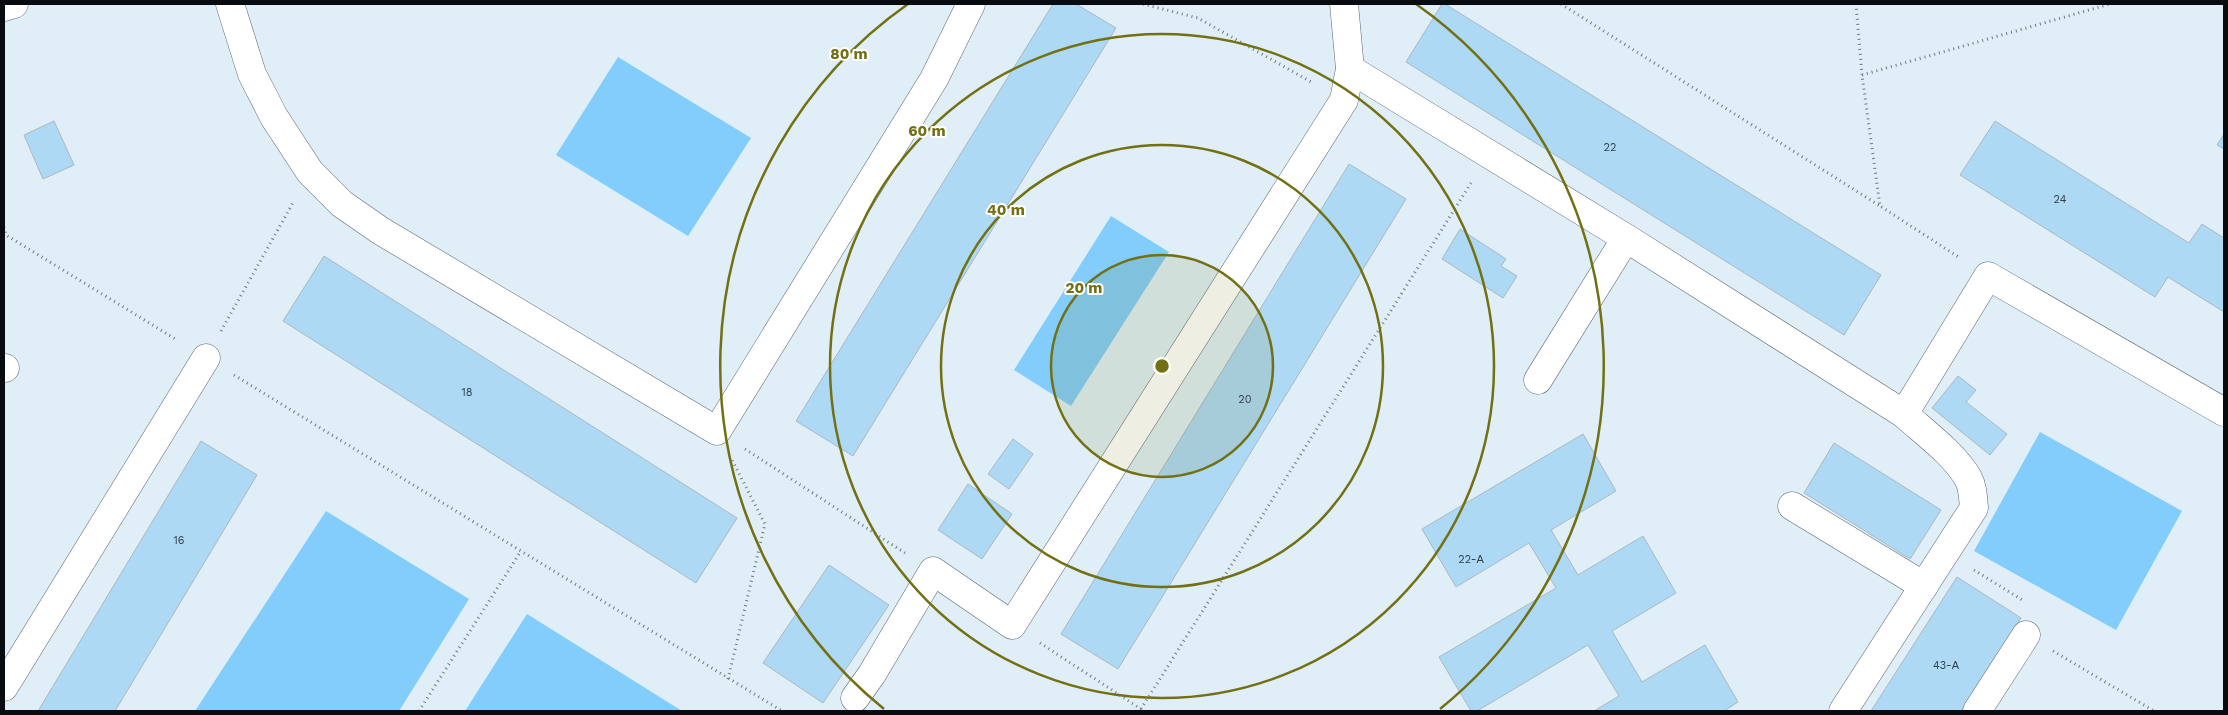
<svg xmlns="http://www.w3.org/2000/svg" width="2228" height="715" viewBox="0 0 2228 715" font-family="'Work Sans',sans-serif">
	<rect width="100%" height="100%" fill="#dfeef7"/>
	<g fill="#82cdfb">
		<path d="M618 57 751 138 688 236 556 155Z"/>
		<path d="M1111 216 1169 252 1071 406 1014 370Z"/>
		<path d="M2040 432 2182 511 2116 630 1974 551Z"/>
		<path d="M326 511 469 599 399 711H195Z"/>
		<path d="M527 614 682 711H465Z"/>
	</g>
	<g fill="#add9f5" stroke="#aab8c1">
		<path d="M1053 4H1076L1116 28 853 456 796 421Z"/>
		<path d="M1442 4H1445L1881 275 1844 335 1406 62Z"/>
		<path d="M54 121 74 165 43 179 24 135Z"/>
		<path d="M1995 121 2189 243 2202 224 2224 238V312L2168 277 2155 297 1960 175Z"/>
		<path d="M2224 134V149L2217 145Z"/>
		<path d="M1349 164 1406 199 1118 669 1061 634Z"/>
		<path d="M1460 229 1506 259 1501 266 1517 276 1503 298 1442 259Z"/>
		<path d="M324 256 737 518 696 583 283 321Z"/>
		<path d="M1958 376 1976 390 1966 402 2007 434 1990 455 1932 408Z"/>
		<path d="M1583 434 1616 491 1551 530 1578 575 1643 536 1676 593 1612 631 1642 682 1705 645 1738 702 1724 711H1594L1619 696 1588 645 1477 711H1471L1439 657 1556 588 1529 543 1456 587 1422 529Z"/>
		<path d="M1013 439 1033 454 1009 489 988 474Z"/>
		<path d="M201 441 257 475 115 711H38Z"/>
		<path d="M1834 443 1941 510 1910 559 1804 493Z"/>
		<path d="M968 484 1012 514 982 559 938 530Z"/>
		<path d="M829 565 889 605 823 703 763 663Z"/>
		<path d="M1957 577 2021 618 1961 711H1871Z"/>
	</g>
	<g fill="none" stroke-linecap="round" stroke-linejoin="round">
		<g stroke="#5a676f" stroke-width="29">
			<g id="minor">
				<path d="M230 4 252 74 274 117 310 172 342 204 381 231 717 431 934 79 971 4"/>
				<path d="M4 7 14 4"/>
				<path d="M1350 69 1626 238 1904 414 1988 276 2224 412"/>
				<path d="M4 368H5"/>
				<path d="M1538 380 1626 238"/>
				<path d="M1792 506 1924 586"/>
				<path d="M4 687 206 358"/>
				<path d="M855 698 872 674 933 571 1012 625 1344 100 1350 69 1344 4"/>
				<path d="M1843 711 1974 508C1973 498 1973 487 1968 478 1953 453 1925 433 1904 414"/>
				<path d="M1977 711 2026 635"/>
			</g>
		</g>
		<g stroke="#707980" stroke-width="3" stroke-dasharray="1 4" stroke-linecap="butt">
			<path d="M1143 4 1198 18 1313 83"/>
			<path d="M1561 4 1880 206"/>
			<path d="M1856 4 1862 75 1880 206 1960 258"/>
			<path d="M1862 75 2110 4"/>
			<path d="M4 227 6 235 177 340"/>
			<path d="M221 331 294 201"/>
			<path d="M234 375 782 711"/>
			<path d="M745 449 905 553"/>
			<path d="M1974 570 2024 601"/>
			<path d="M1040 643 1144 711"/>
			<path d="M2053 651 2154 711"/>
			<path d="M728 679 765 524 732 460"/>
			<path d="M1141 709 1471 183"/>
			<path d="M419 711 521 551"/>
		</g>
		<use href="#minor" stroke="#fff" stroke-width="28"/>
	</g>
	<circle cx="1162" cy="366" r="111" fill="#727012" fill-opacity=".12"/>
	<g fill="none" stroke="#727012" stroke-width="2.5">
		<circle cx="1162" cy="366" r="111"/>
		<circle cx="1162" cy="366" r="221"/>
		<circle cx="1162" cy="366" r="332"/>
		<path d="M884 709A442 442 0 0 1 908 4M1416 4A442 442 0 0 1 1440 709"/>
	</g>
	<g text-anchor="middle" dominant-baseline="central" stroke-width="4" stroke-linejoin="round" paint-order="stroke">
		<g font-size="11" fill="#313f49">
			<text x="1610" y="147">22</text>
			<text x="2060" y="199">24</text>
			<text x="467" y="392">18</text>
			<text x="1245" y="399">20</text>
			<text x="179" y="540">16</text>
			<text x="1471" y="559">22-А</text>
			<text x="1946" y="665">43-А</text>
		</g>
	</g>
	<circle cx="1162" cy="366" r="8" fill="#727012" stroke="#fff" stroke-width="2.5"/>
	<g font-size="15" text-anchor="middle" font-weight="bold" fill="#727012" stroke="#fff" stroke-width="4" stroke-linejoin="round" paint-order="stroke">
		<text x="849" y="59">80 m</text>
		<text x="927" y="136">60 m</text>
		<text x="1006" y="215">40 m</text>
		<text x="1084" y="293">20 m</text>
	</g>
	<rect width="2228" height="715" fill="none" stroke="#080c10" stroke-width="10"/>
</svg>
